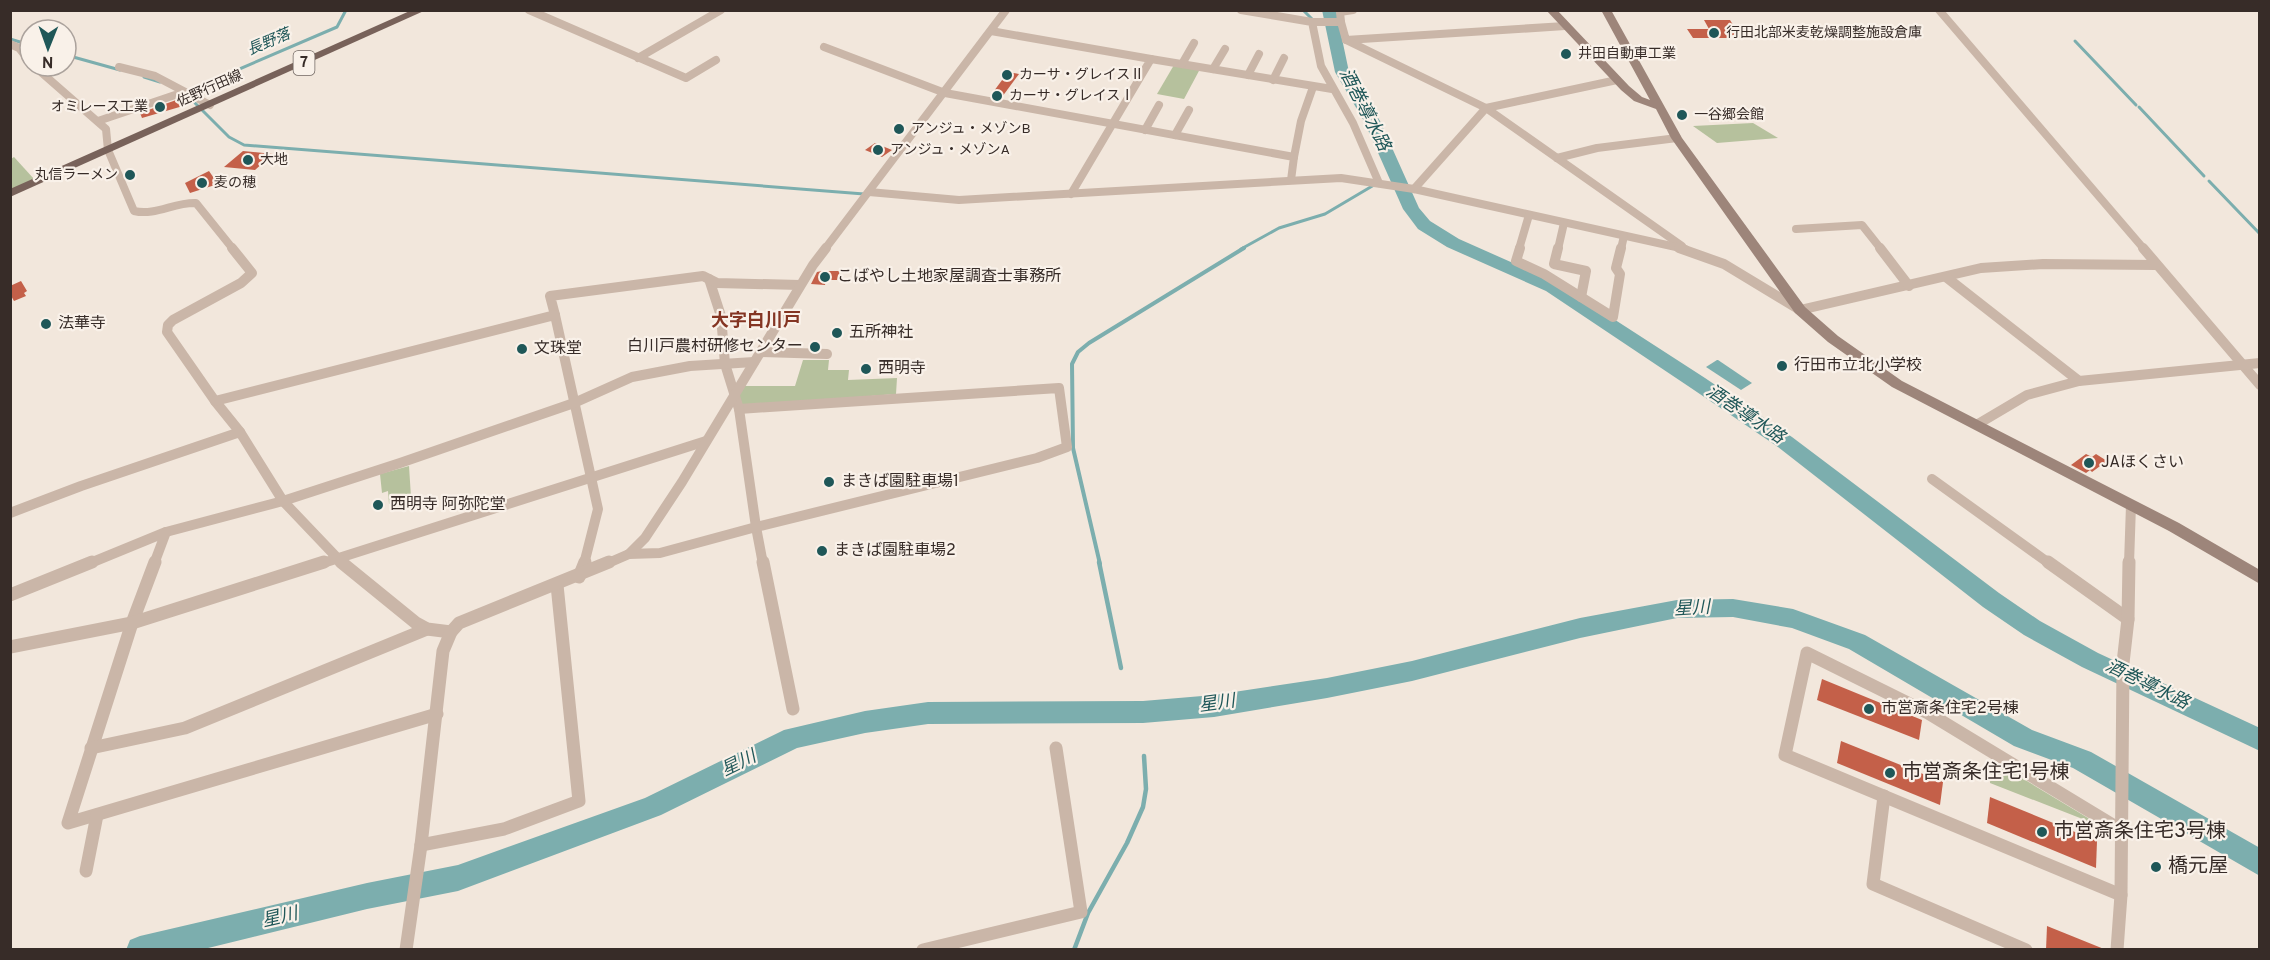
<svg xmlns="http://www.w3.org/2000/svg" width="2270" height="960" viewBox="0 0 2270 960" font-family="Overpass,'Noto Sans JP',sans-serif">
	<rect width="100%" height="100%" fill="#f2e7dc"/>
	<g fill="#b6c19d">
		<path d="M1174 65 1200 69 1184 99 1157 94Z"/>
		<path d="M1753 123 1778 138 1717 143 1693 126Z"/>
		<path d="M14 157 34 179 11 190V159Z"/>
		<path d="M803 360H829L828 370H849L848 380 897 378 896 394 742 406 738 393 744 386H795Z"/>
		<path d="M409 466 411 497 389 504 388 491 382 493 380 474Z"/>
		<path d="M1992 760 2103 827 1990 783Z"/>
	</g>
	<path fill="#7caeae" d="M1717 360H1718L1752 383 1741 390 1706 367Z"/>
	<g fill="none" stroke-linecap="round" stroke-linejoin="round">
		<g stroke="#7caeae" stroke-width="3">
			<path d="M1303 10 1312 19"/>
			<path d="M10 39 30 45"/>
			<path d="M2075 41 2136 105"/>
			<path d="M66 55 120 70"/>
			<path d="M144 77 160 82"/>
			<path d="M193 89 337 27 346 10"/>
			<path d="M190 98 229 137 244 145 864 194"/>
			<path d="M2139 107 2204 176"/>
			<path d="M2209 181 2260 234"/>
			<path d="M1241 249 1279 228 1325 214 1374 185"/>
		</g>
		<path stroke="#7caeae" stroke-width="4" d="M1100 564 1073 448 1072 364 1078 352 1089 343 1244 248"/>
		<g stroke="#7caeae" stroke-width="4.5">
			<path d="M1099 562 1121 668"/>
			<path d="M1074 950 1088 913 1127 843 1143 807 1146 789 1144 756"/>
		</g>
		<g fill="#7caeae" fill-rule="evenodd">
			<path d="M1322 10H1336L1349 72 1380 121 1419 208 1430 221 1459 239 1558 283 1705 378 1792 437 1999 593 2040 621 2098 653 2260 728V751L2082 667 2024 635 1983 607 1778 447 1691 388 1546 291 1447 247 1418 229 1403 209 1364 121 1335 72Z"/>
			<path d="M1733 599 1793 609 1865 635 2032 730 2091 752 2260 848V876L2073 768 2014 746 1849 649 1792 628 1733 617 1677 618 1580 638 1412 681 1327 698 1214 717 1143 723 928 724 865 733 797 748 661 815 458 891 367 909 200 950H126L130 940 140 936 367 883 458 865 645 798 784 730 865 711 928 702 1143 701 1214 695 1327 678 1412 661 1580 618 1677 600Z"/>
		</g>
	</g>
	<g fill="#c46049">
		<path d="M1704 20H1730L1741 38H1693L1687 29H1709Z"/>
		<path d="M1008 72 1019 74 1002 97 991 95Z"/>
		<path d="M179 99 183 106 142 118 140 113Z"/>
		<path d="M875 143 892 150 882 157 865 150Z"/>
		<path d="M243 151 273 154 255 170 224 167Z"/>
		<path d="M209 171 218 184 190 193 185 183Z"/>
		<path d="M822 271H840L837 280H826L825 285 811 284 817 272Z"/>
		<path d="M21 281 27 291 24 293 26 296 14 301 10 294V286Z"/>
		<path d="M2086 454 2092 457 2096 454 2107 461 2092 472 2090 470 2086 473 2071 465Z"/>
		<path d="M1822 679 1922 720 1919 740 1817 700Z"/>
		<path d="M1841 741 1943 782 1940 805 1837 763Z"/>
		<path d="M1990 797 2097 841 2096 868 1987 823Z"/>
		<path d="M2047 926 2104 949V950H2046Z"/>
	</g>
	<g fill="none" stroke-linecap="round" stroke-linejoin="round">
		<g stroke="#cab6a8" stroke-width="8">
			<path d="M529 10 686 78 716 60"/>
			<path d="M1241 10 1312 22 1321 66 1353 123 1379 183"/>
			<path d="M1939 10 2144 249"/>
			<path d="M1312 22H1341L1346 40 1565 26"/>
			<path d="M1341 22 1340 12 1353 10"/>
			<path d="M991 31 1151 59 1071 194"/>
			<path d="M1346 40 1486 108 1682 246"/>
			<path d="M10 44 19 48 30 62"/>
			<path d="M824 47 945 93 1294 157 1291 180"/>
			<path d="M638 58 721 10"/>
			<path d="M1151 59 1332 89"/>
			<path d="M1182 64 1194 43"/>
			<path d="M34 66 106 129 108 150 134 211C156 216 174 202 196 203L233 249"/>
			<path d="M119 67 155 76 210 105"/>
			<path d="M1213 69 1225 49"/>
			<path d="M1248 75 1259 54"/>
			<path d="M1273 80 1284 58"/>
			<path d="M98 121 175 95"/>
			<path d="M1145 130 1159 105"/>
			<path d="M1175 135 1189 110"/>
			<path d="M1294 157 1301 121 1313 87"/>
			<path d="M1557 158 1597 148 1677 138"/>
			<path d="M1414 189 1486 108 1617 80"/>
			<path d="M869 192 959 200 1341 178 1414 189 1685 249"/>
			<path d="M1796 229 1862 225 1881 249"/>
			<path d="M825 249 1006 10"/>
			<path d="M1519 249 1529 215"/>
			<path d="M1558 249 1564 223"/>
			<path d="M1621 249 1624 236"/>
		</g>
		<g stroke="#cab6a8" stroke-width="10">
			<path d="M232 248 252 273 241 283 173 320 168 325 167 332 215 401 240 432"/>
			<path d="M1520 248 1516 261 1544 274 1613 317 1620 274 1616 268 1621 248"/>
			<path d="M1558 248 1554 264 1586 271 1581 297"/>
			<path d="M1679 248 1724 264 1800 310 1981 268 2043 264 2156 265"/>
			<path d="M1880 248 1909 286"/>
			<path d="M2143 248 2260 385"/>
			<path d="M1946 277 2079 381"/>
			<path d="M709 279 721 316 725 364 739 409 1059 388 1067 447 1037 458 756 527 763 564"/>
			<path d="M555 315 550 296 703 276 717 283 800 285"/>
			<path d="M760 352 827 354"/>
			<path d="M215 401 555 315 598 509 584 564"/>
			<path d="M1978 424 2027 395 2079 381 2260 363"/>
			<path d="M1932 479 2050 564"/>
			<path d="M10 513 81 486 240 432 283 501 343 564"/>
			<path d="M629 554 660 553 756 527 739 409"/>
			<path d="M88 564 166 532 283 501 400 463 574 403 632 377 690 366 754 362"/>
			<path d="M154 564 166 532"/>
			<path d="M320 564 706 441"/>
			<path d="M606 564 629 554 645 538 682 482 813 265 826 248"/>
			<path d="M2129 564 2131 505"/>
		</g>
		<g stroke="#cab6a8" stroke-width="13">
			<path d="M155 562 132 623 68 823 437 714"/>
			<path d="M341 562 416 623 427 629 451 632"/>
			<path d="M763 562 793 709"/>
			<path d="M2048 562 2128 619"/>
			<path d="M579 577 585 562"/>
			<path d="M10 595 92 562"/>
			<path d="M10 647 132 623 324 562"/>
			<path d="M91 748 185 728 427 629"/>
			<path d="M1884 796 1873 884 2026 950"/>
			<path d="M2121 830 1928 713 1807 653 1785 755 2121 895"/>
			<path d="M421 845 504 829 579 801 557 585"/>
			<path d="M86 871 97 815"/>
			<path d="M406 950 421 845 443 651 451 632 459 623 609 562"/>
			<path d="M923 950 1081 912 1056 748"/>
			<path d="M2117 950 2121 895 2123 663 2128 619 2129 562"/>
		</g>
		<path fill="#9d857a" fill-rule="evenodd" d="M1546 10H1557L1629 86 1642 97 1650 100 1601 10H1611L1682 138 1805 307 1838 336 1902 381 2179 523 2260 570V584L2169 531 1892 387 1828 342 1795 313 1671 138 1656 109 1634 101 1621 90Z"/>
		<path fill="#78625a" fill-rule="evenodd" d="M412 10H426L10 197V189Z"/>
	</g>
	<g fill="#1f5758" stroke="#f9f1e9" stroke-width="2">
		<circle cx="1714" cy="33" r="6"/>
		<circle cx="1566" cy="54" r="6"/>
		<circle cx="1007" cy="75" r="6"/>
		<circle cx="997" cy="96" r="6"/>
		<circle cx="160" cy="107" r="6"/>
		<circle cx="1682" cy="115" r="6"/>
		<circle cx="899" cy="129" r="6"/>
		<circle cx="878" cy="150" r="6"/>
		<circle cx="248" cy="160" r="6"/>
		<circle cx="130" cy="175" r="6"/>
		<circle cx="202" cy="183" r="6"/>
		<circle cx="825" cy="277" r="6"/>
		<circle cx="46" cy="324" r="6"/>
		<circle cx="837" cy="333" r="6"/>
		<circle cx="815" cy="347" r="6"/>
		<circle cx="522" cy="349" r="6"/>
		<circle cx="1782" cy="366" r="6"/>
		<circle cx="866" cy="369" r="6"/>
		<circle cx="2089" cy="463" r="6"/>
		<circle cx="829" cy="482" r="6"/>
		<circle cx="378" cy="505" r="6"/>
		<circle cx="822" cy="551" r="6"/>
		<circle cx="1869" cy="709" r="6"/>
		<circle cx="1890" cy="773" r="6"/>
		<circle cx="2042" cy="832" r="6"/>
		<circle cx="2156" cy="867" r="6"/>
	</g>
	<g text-anchor="middle" dominant-baseline="central" stroke-width="4.5" stroke-linejoin="round" paint-order="stroke">
		<g font-size="14" fill="#372c28" stroke="#f9f1e9" text-anchor="start">
			<text x="1726" y="33">行田北部米麦乾燥調整施設倉庫</text>
			<text x="1578" y="54">井田自動車工業</text>
			<text x="1019" y="75">カーサ・グレイスⅡ</text>
			<text x="1009" y="96">カーサ・グレイスⅠ</text>
			<text x="148" y="107" text-anchor="end">オミレース工業</text>
			<text x="1694" y="115">一谷郷会館</text>
			<text x="911" y="129">アンジュ・メゾンB</text>
			<text x="890" y="150">アンジュ・メゾンA</text>
			<text x="260" y="160">大地</text>
			<text x="118" y="175" text-anchor="end">丸信ラーメン</text>
			<text x="214" y="183">麦の穂</text>
		</g>
		<g font-size="14" fill="#372c28" stroke="#f9f1e9">
			<text transform="translate(210 89) rotate(-24)">佐野行田線</text>
		</g>
		<g font-size="15" font-style="italic" fill="#1f5758" stroke="#f9f1e9">
			<text transform="translate(269 43) rotate(-23)">長野落</text>
		</g>
		<rect fill="#f9f1e9" stroke="#716762" stroke-width="1.5" x="293.5" y="51" width="21" height="24" rx="4.5"/>
		<g font-size="15" font-weight="bold" fill="#372c28">
			<text x="304" y="63">7</text>
		</g>
		<g font-size="16" fill="#372c28" stroke="#f9f1e9" text-anchor="start">
			<text x="837" y="277">こばやし土地家屋調査士事務所</text>
			<text x="58" y="324">法華寺</text>
			<text x="849" y="333">五所神社</text>
			<text x="803" y="347" text-anchor="end">白川戸農村研修センター</text>
			<text x="534" y="349">文珠堂</text>
			<text x="1794" y="366">行田市立北小学校</text>
			<text x="878" y="369">西明寺</text>
			<text x="2101" y="463">JAほくさい</text>
			<text x="841" y="482">まきば園駐車場1</text>
			<text x="390" y="505">西明寺 阿弥陀堂</text>
			<text x="834" y="551">まきば園駐車場2</text>
			<text x="1881" y="709">市営斎条住宅2号棟</text>
		</g>
		<g font-size="18" font-style="italic" fill="#1f5758" stroke="#f9f1e9">
			<text transform="translate(1364 110) rotate(63)">酒巻導水路</text>
			<text transform="translate(1745 415) rotate(34)">酒巻導水路</text>
			<text transform="translate(1692 609) rotate(-3)">星川</text>
			<text transform="translate(2147 685) rotate(26)">酒巻導水路</text>
			<text transform="translate(1217 704) rotate(-8)">星川</text>
			<text transform="translate(739 764) rotate(-26)">星川</text>
			<text transform="translate(280 918) rotate(-13)">星川</text>
		</g>
		<g font-size="18" font-weight="bold" fill="#843523" stroke="#f9f1e9">
			<text x="756" y="321">大字白川戸</text>
		</g>
		<g font-size="20" fill="#372c28" stroke="#f9f1e9" text-anchor="start">
			<text x="1902" y="773">市営斎条住宅1号棟</text>
			<text x="2054" y="832">市営斎条住宅3号棟</text>
			<text x="2168" y="867">橋元屋</text>
		</g>
	</g>
	<rect width="2270" height="960" fill="none" stroke="#372c28" stroke-width="24"/>
	<g transform="translate(48 48) rotate(181)"><circle r="28" fill="#f9f1e9" stroke="#aba29c" stroke-width="1.5"/>
	<path d="M0-4.5L10 22L0 15L-10 22Z" fill="#1f5758"/>
	<text y="-9" font-size="16" font-weight="bold" text-anchor="middle" fill="#372c28">N</text>
	</g>
</svg>
